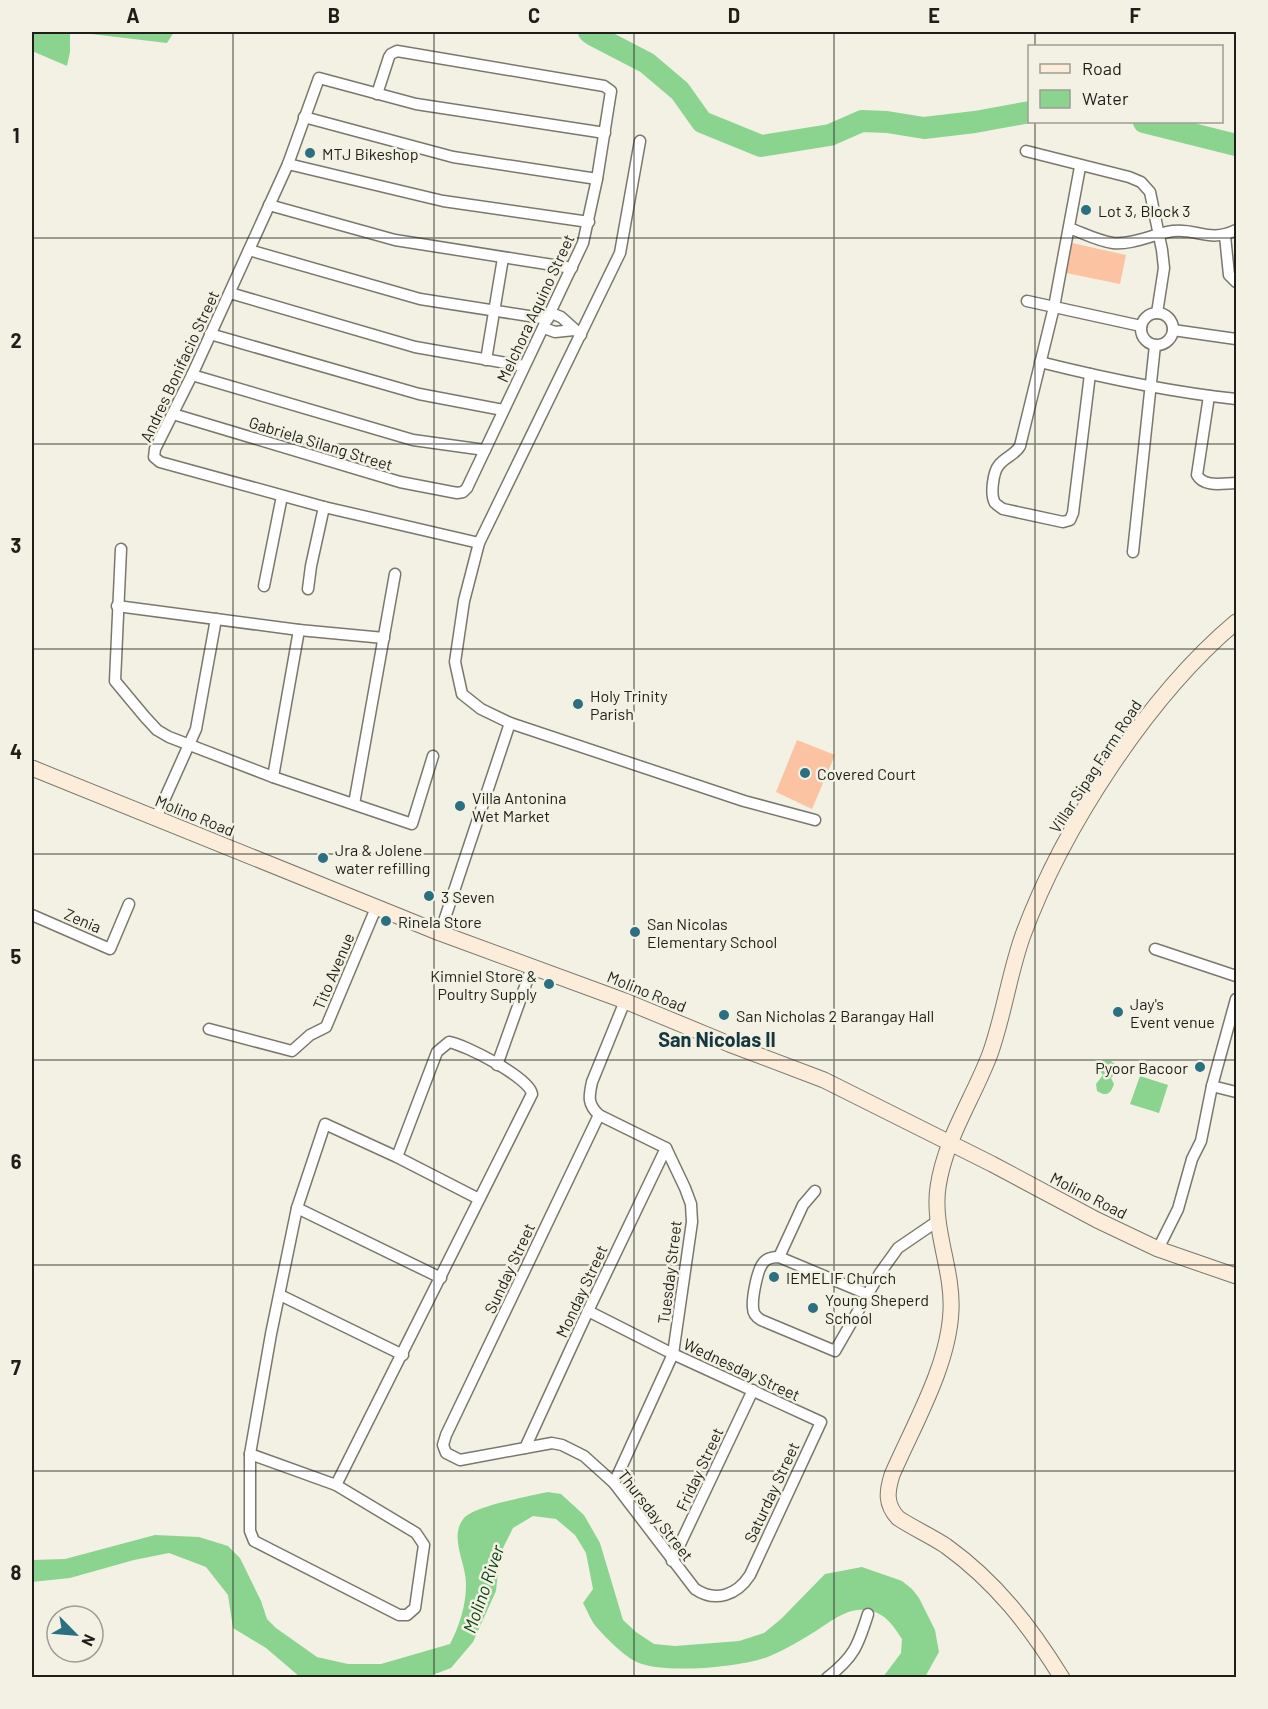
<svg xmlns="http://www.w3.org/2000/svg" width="1268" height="1709" viewBox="0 0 1268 1709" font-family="Barlow,sans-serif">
	<rect width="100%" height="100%" fill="#f3f1e3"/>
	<g fill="#fbc3a1">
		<path d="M1072 243 1126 255 1120 284 1066 273Z"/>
		<path d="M797 740 835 755 812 809 776 792Z"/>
	</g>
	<g fill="#8bd490">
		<path d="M32 32H70V52L67 66 32 51Z"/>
		<path d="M74 32H174L167 43Z"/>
		<path d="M1104 1061H1111L1116 1065 1115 1074 1111 1078 1114 1084C1111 1094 1106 1097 1097 1091L1096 1084 1103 1075 1100 1071V1064Z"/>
		<path d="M1140 1076 1168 1085 1159 1113 1130 1104Z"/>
		<path d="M548 1492 561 1494 584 1515 600 1543 623 1620 636 1632 654 1644 675 1646 739 1641 764 1633 781 1619 825 1574 862 1567 902 1581 912 1589 919 1598 935 1630 939 1652 925 1677H883L901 1653 902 1639C892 1624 884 1611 864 1610 845 1608 827 1625 811 1634 798 1642 784 1650 770 1656 743 1667 666 1674 639 1663 625 1658 603 1635 594 1624 590 1618 587 1610 583 1603L593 1589 586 1553 575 1535 556 1519 533 1516 513 1528 500 1554 496 1591 473 1642 451 1668 427 1677H300L266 1648 233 1628 228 1595 206 1567 169 1553 134 1560 70 1578 32 1582V1560L65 1559 155 1535 199 1537 228 1546 240 1558 261 1601 267 1619 276 1628 317 1657 348 1664H381L450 1644C459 1627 466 1605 466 1586 467 1564 448 1537 464 1518 475 1506 530 1496 548 1492Z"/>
	</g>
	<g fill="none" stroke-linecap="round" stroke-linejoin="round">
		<g stroke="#8bd490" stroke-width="22">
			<path d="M589 32 593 35 647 63 680 91 702 122 761 146 830 135 862 121 887 122 924 128 975 122 1030 112"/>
			<path d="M1144 122 1236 145"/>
		</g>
		<g stroke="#7a786c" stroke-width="13">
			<g id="minor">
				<path d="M304 117 453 157 597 179"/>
				<path d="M640 141 620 253 479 543 464 601 455 662 462 694 481 709 510 723 744 801 815 820"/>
				<path d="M1026 151 1129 177 1141 182 1150 192 1162 250 1164 268 1157 313"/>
				<path d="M288 164 443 201 589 222"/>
				<path d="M1080 167 1054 307 1020 446C1015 455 1005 457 999 465 993 472 990 495 995 503 997 505 1000 507 1003 509L1063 522 1070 520 1073 513 1090 374"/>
				<path d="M269 205 395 240 572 268"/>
				<path d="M1069 228C1083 233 1098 241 1113 243 1133 245 1153 234 1173 231 1197 228 1209 243 1236 230"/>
				<path d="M1225 236 1229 275 1236 282"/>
				<path d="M249 250 420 299 548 319"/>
				<path d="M230 293 415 347 524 366"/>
				<path d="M1027 301 1141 326"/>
				<path d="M551 313 561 317 581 335"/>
				<circle cx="1157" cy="329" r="16"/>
				<path d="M544 328 555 332 574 330"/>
				<path d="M1173 330 1236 339"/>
				<path d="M210 334 419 394 503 410"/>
				<path d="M486 360 503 258"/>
				<path d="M1040 362C1104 378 1170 392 1236 399"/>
				<path d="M192 375 413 440 485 450"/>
				<path d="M1209 396 1197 475C1204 488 1224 483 1236 483"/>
				<path d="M173 414 400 482 457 493 463 492 467 488 583 243 597 179 611 91 604 86 397 51 391 54 389 57 377 94"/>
				<path d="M479 543 324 507 160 462 154 457 155 449 192 375 288 164 319 78 416 104 605 133"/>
				<path d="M121 549 115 681 145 717 157 730 169 737 273 777 412 824 433 756"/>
				<path d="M1133 552 1155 345"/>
				<path d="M264 586 282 496"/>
				<path d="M308 589 311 566 324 507"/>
				<path d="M117 606 299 630 384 638"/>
				<path d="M273 777 299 630"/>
				<path d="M354 804 395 574"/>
				<path d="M156 818 196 729 216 619"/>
				<path d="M32 915 110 949 129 904"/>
				<path d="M440 933 510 723"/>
				<path d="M1155 949 1236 976"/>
				<path d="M209 1029 292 1051 310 1035 326 1027 376 908"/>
				<path d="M497 1065 532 967"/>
				<path d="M1212 1086 1236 1092"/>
				<path d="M297 1208 441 1278"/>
				<path d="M1158 1249 1178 1209 1192 1159 1201 1141 1212 1086 1236 999"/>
				<path d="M779 1257 803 1205 815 1191"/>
				<path d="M867 1294 779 1257C774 1257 768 1258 765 1261 757 1267 752 1299 753 1308 753 1314 756 1317 761 1320L835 1351 880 1273 898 1248 939 1220"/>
				<path d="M280 1295 403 1355"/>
				<path d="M588 1311 673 1354 821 1422 750 1575C737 1595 716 1603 695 1589L614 1483 584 1456 562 1445 552 1443 460 1460 446 1453 443 1445 446 1435 599 1115"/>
				<path d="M525 1448 588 1311 666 1148"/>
				<path d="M250 1454 336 1485 416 1533 424 1545 415 1608 407 1615H399L254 1541 250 1531Z"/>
				<path d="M250 1454 271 1334 297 1208 325 1124 397 1157 479 1199"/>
				<path d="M614 1483 673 1354 692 1222 691 1204 685 1188 666 1148 599 1115C587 1104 589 1096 592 1082L625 1001"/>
				<path d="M336 1485 532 1094C530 1078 466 1045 449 1042L437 1052 397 1157"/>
				<path d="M672 1561 753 1390"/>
				<path d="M827 1678C854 1657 858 1646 868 1614"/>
			</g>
		</g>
		<g stroke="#7a786c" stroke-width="17">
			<g id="secondary">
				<path d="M32 768 440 933 625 1001 729 1044 824 1080 992 1164 1097 1220 1158 1249 1236 1276"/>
				<path d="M1062 1678C1030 1626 996 1582 946 1546 931 1536 913 1528 898 1518 885 1504 887 1491 892 1475 914 1424 949 1365 951 1310 953 1269 932 1228 938 1187 945 1139 973 1099 990 1054 1004 1015 1009 974 1023 935 1063 827 1148 696 1236 622"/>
			</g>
		</g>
		<use href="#minor" stroke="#fff" stroke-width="10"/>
		<use href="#secondary" stroke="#fbedd9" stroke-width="15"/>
	</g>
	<path fill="none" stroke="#1f1f1a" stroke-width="1.5" stroke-opacity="0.55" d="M233 32V1678M434 32V1678M634 32V1678M834 32V1678M1035 32V46M1035 122V1678M32 238H1236M32 444H1236M32 649H1236M32 854H1236M32 1060H1236M32 1265H1236M32 1471H1236"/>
	<g fill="#2b7080" stroke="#f3f1e3" stroke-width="2">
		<circle cx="310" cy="153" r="6"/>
		<circle cx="1086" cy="210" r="6"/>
		<circle cx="578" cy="704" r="6"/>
		<circle cx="805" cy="773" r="6"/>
		<circle cx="460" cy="806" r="6"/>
		<circle cx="323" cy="858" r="6"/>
		<circle cx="429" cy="896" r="6"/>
		<circle cx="386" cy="921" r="6"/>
		<circle cx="635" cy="932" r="6"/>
		<circle cx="549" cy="984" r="6"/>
		<circle cx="1118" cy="1012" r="6"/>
		<circle cx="724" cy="1015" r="6"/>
		<circle cx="1200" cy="1067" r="6"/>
		<circle cx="774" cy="1277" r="6"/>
		<circle cx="813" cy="1308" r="6"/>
	</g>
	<g text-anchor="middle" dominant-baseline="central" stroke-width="5" stroke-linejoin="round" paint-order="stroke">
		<g font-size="16" fill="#1f1f1a" stroke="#f3f1e3" text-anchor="start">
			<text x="322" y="153">MTJ Bikeshop</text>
			<text x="1098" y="210">Lot 3, Block 3</text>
			<text x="590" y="695">Holy Trinity<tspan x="590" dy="18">Parish</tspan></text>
			<text x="817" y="773">Covered Court</text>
			<text x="472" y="797">Villa Antonina<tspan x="472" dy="18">Wet Market</tspan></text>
			<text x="335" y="849">Jra &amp; Jolene<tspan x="335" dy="18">water refilling</tspan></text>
			<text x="441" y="896">3 Seven</text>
			<text x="398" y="921">Rinela Store</text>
			<text x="647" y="923">San Nicolas<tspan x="647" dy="18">Elementary School</tspan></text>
			<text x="537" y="975" text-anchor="end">Kimniel Store &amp;<tspan x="537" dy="18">Poultry Supply</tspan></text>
			<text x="1130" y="1003">Jay's<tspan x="1130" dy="18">Event venue</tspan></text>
			<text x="736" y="1015">San Nicholas 2 Barangay Hall</text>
			<text x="1188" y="1067" text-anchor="end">Pyoor Bacoor</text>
			<text x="786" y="1277">IEMELIF Church</text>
			<text x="825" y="1299">Young Sheperd<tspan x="825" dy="18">School</tspan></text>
		</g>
		<g font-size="16" fill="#1f1f1a" stroke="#f3f1e3">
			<text transform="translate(535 308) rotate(-65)">Melchora Aquino Street</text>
			<text transform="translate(179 366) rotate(-65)">Andres Bonifacio Street</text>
			<text transform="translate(321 443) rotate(17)">Gabriela Silang Street</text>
			<text transform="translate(1095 766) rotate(-57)">Villar Sipag Farm Road</text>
			<text transform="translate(195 815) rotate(22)">Molino Road</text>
			<text transform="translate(83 920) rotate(23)">Zenia</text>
			<text transform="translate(333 971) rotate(-67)">Tito Avenue</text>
			<text transform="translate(647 991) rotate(22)">Molino Road</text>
			<text transform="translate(1089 1195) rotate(27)">Molino Road</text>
			<text transform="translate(509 1268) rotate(-65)">Sunday Street</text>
			<text transform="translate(669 1272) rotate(-83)">Tuesday Street</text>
			<text transform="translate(581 1291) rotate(-65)">Monday Street</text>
			<text transform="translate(742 1369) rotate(25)">Wednesday Street</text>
			<text transform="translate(699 1469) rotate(-65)">Friday Street</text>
			<text transform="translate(771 1492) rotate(-65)">Saturday Street</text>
			<text transform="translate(656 1515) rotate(52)">Thursday Street</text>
		</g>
		<g font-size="18" font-style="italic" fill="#0e4217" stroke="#f3f1e3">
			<text transform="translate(483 1589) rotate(-71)">Molino River</text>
		</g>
		<g font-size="20" font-weight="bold" fill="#17373f" stroke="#f3f1e3">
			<text x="717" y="1039">San Nicolas II</text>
		</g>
	</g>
	<rect width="1268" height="1709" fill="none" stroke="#f3f1e3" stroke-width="66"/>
	<rect x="1028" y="45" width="195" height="78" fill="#f3f1e3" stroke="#9e9d93" stroke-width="1.5"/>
	<rect x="1040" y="64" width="30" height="9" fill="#fbedd9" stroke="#9e9d93" stroke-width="1.5"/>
	<text x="1082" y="75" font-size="18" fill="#1f1f1a">Road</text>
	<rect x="1040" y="90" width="30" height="18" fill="#8bd490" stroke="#9e9d93" stroke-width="1.5"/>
	<text x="1082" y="105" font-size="18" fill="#1f1f1a">Water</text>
	<g transform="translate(75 1634) rotate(115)"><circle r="28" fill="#f3f1e3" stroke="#9e9d93" stroke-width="1.5"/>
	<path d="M0-4.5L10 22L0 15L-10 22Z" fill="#2b7080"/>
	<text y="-9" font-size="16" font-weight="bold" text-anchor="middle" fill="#1f1f1a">N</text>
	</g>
	<rect x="33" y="33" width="1202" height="1643" fill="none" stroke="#1f1f1a" stroke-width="2"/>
	<g font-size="20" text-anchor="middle" font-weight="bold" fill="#1f1f1a">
		<text x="133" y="23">A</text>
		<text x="334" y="23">B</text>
		<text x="534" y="23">C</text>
		<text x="734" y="23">D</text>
		<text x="934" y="23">E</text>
		<text x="1135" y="23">F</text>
		<text x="16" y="143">1</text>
		<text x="16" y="348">2</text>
		<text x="16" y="553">3</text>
		<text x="16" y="759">4</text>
		<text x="16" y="964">5</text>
		<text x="16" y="1169">6</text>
		<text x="16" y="1375">7</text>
		<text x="16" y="1580">8</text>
	</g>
</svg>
